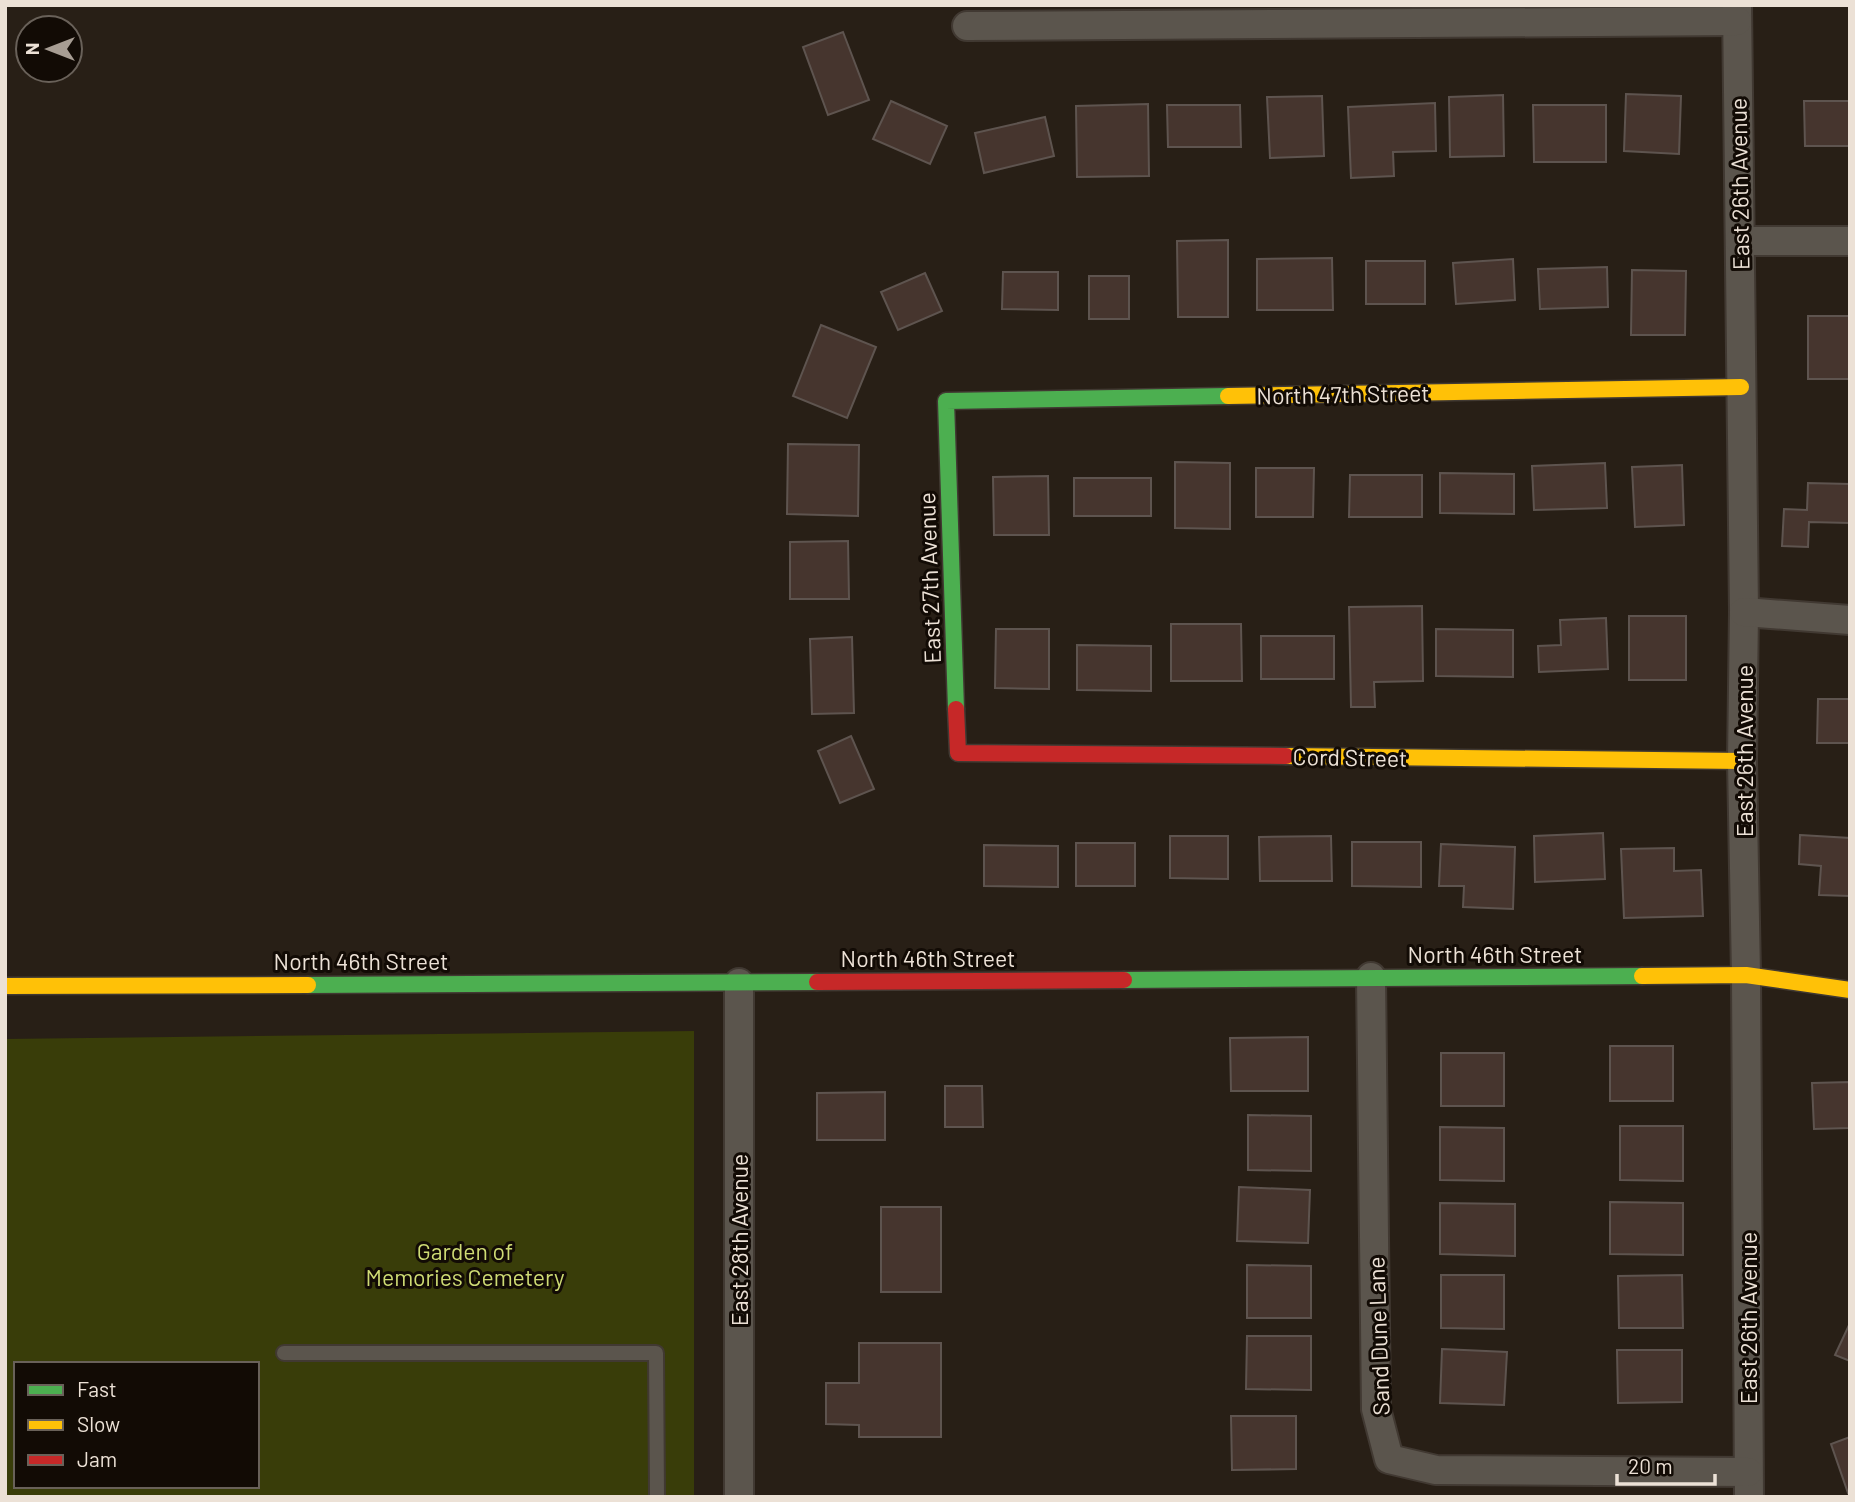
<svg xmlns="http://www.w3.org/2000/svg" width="1855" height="1502" viewBox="0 0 1855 1502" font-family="Barlow,sans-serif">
	<rect width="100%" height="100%" fill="#281f16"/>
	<path fill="#393d09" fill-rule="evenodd" d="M694 1031V1497H5V1039ZM16 1364H257V1486H16Z"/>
	<g fill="#46352e" stroke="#5e544f" stroke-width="2">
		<path d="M843 32 869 100 828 115 803 47Z"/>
		<path d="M1626 94 1681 96 1679 154 1624 151Z"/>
		<path d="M1503 95 1504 156 1450 157 1449 97Z"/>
		<path d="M1322 96 1324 156 1270 158 1267 97Z"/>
		<path d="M891 101 947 126 930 164 873 139Z"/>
		<path d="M1804 101H1850V146H1805Z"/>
		<path d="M1435 103 1436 151 1393 152 1394 176 1351 178 1348 107Z"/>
		<path d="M1148 104 1149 176 1077 177 1076 106Z"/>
		<path d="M1167 105H1240L1241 147H1168Z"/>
		<path d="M1533 105H1606V162H1534Z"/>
		<path d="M1045 117 1054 156 984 173 975 133Z"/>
		<path d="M1228 240V317H1178L1177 241Z"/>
		<path d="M1332 258 1333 310H1257V259Z"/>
		<path d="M1513 259 1515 300 1456 304 1453 263Z"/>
		<rect x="1366" y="261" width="59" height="43"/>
		<path d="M1607 267 1608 307 1540 309 1538 269Z"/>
		<path d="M1632 270 1686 271 1685 335H1631Z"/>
		<path d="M1003 272H1058V310L1002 309Z"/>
		<path d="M925 273 942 311 898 330 881 292Z"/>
		<rect x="1089" y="276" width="40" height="43"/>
		<rect x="1808" y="316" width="42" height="63"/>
		<path d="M821 325 876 347 847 418 793 396Z"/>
		<path d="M788 444 859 445 858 516 787 514Z"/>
		<path d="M1175 462 1230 463V529L1175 528Z"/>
		<path d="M1605 463 1607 508 1534 510 1532 466Z"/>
		<path d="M1682 465 1684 525 1635 527 1632 467Z"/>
		<path d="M1256 468H1314L1313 517H1256Z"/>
		<path d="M1440 473 1514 474V514L1440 513Z"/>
		<path d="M1350 475H1422V517H1349Z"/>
		<path d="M1048 476 1049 535H994L993 477Z"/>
		<rect x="1074" y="478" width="77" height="38"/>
		<path d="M1808 483 1850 484V523L1809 522 1808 547 1782 546 1784 509 1807 510Z"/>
		<path d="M848 541 849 599H790V542Z"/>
		<path d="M1422 606 1423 681 1374 682 1375 707H1351L1349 607Z"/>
		<rect x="1629" y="616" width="57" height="64"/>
		<path d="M1606 618 1608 669 1539 672 1538 646 1561 645 1560 620Z"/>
		<path d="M1171 624H1241L1242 681H1171Z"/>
		<path d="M996 629H1049V689L995 688Z"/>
		<path d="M1436 629 1513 630V677L1436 676Z"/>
		<rect x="1261" y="636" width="73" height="43"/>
		<path d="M852 637 854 713 812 714 810 639Z"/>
		<path d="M1077 645 1151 646V691L1077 690Z"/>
		<path d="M1818 699H1850V743H1817Z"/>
		<path d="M851 736 874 789 840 803 818 751Z"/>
		<path d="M1603 833 1605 879 1535 882 1534 836Z"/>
		<path d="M1800 835 1850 838V896L1819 895 1821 866 1799 864Z"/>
		<path d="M1170 836H1228V879L1170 878Z"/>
		<path d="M1331 836 1332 881H1260L1259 837Z"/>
		<path d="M1352 842H1421V887L1352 886Z"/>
		<rect x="1076" y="843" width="59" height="43"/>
		<path d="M1441 844 1515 847 1513 909 1463 907 1464 886H1439Z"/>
		<path d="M984 845 1058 846V887L984 886Z"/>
		<path d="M1674 848V871L1701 870 1703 916 1624 918 1621 849Z"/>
		<path d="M1308 1037V1091H1231L1230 1038Z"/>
		<rect x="1610" y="1046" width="63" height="55"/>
		<rect x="1441" y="1053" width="63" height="53"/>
		<path d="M1850 1082V1128L1814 1129 1812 1083Z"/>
		<path d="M945 1086H982L983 1127H945Z"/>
		<path d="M885 1092V1140H817V1093Z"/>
		<path d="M1248 1115 1311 1116V1171L1248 1170Z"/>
		<path d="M1620 1126H1683V1181L1620 1180Z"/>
		<path d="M1440 1127 1504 1128V1181L1440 1180Z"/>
		<path d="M1239 1187 1310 1190 1308 1243 1237 1241Z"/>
		<path d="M1610 1202 1683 1203V1255L1610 1254Z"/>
		<path d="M1440 1203 1515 1204V1256L1440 1254Z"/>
		<rect x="881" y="1207" width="60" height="85"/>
		<path d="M1247 1265 1311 1266V1318H1247Z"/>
		<path d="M1441 1275H1504V1329L1441 1328Z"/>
		<path d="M1682 1275 1683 1328H1619L1618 1276Z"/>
		<path d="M1850 1323V1361L1835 1355Z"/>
		<path d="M1247 1336H1311V1390L1246 1389Z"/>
		<path d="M859 1343H941V1437H859V1425L826 1424V1383H859Z"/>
		<path d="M1442 1349 1507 1352 1504 1405 1440 1403Z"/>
		<path d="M1617 1350H1682V1402L1618 1403Z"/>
		<path d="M1231 1416H1296V1469L1232 1470Z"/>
		<path d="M1850 1437V1492L1848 1493 1831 1444Z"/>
	</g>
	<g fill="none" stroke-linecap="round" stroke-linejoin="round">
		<g stroke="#413932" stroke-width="18">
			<path id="lane" d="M284 1353H656L657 1497"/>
		</g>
		<g stroke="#413932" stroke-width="32">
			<g id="street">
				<path d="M1737 5 1744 612 1742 761 1746 975 1749 1497"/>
				<path d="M967 26 1737 21"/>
				<path d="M1740 241H1850"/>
				<path d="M1744 612 1850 620"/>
				<path d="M1371 977 1376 1409 1389 1459 1436 1470 1748 1472"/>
				<path d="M739 1497V983"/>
			</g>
		</g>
		<g stroke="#413932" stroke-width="19">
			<g id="fast">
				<path d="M956 709 946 401 1228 396"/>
				<path d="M1124 980 1642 976"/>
				<path d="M308 985 817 982"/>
			</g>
		</g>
		<g stroke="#413932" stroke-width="19">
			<g id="slow">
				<path d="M1228 396 1741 387"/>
				<path d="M1286 756 1742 761"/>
				<path d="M1642 976 1746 975 1850 990"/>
				<path d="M5 986 308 985"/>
			</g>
		</g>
		<g stroke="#413932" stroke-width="19">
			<g id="jam">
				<path d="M956 709 958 753 1286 756"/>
				<path d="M817 982 1124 980"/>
			</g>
		</g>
		<use href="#lane" stroke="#5b554d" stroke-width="14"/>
		<use href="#street" stroke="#5b554d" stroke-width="28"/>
		<use href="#fast" stroke="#4caf50" stroke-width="16"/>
		<use href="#slow" stroke="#ffc107" stroke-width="16"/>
		<use href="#jam" stroke="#c62828" stroke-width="16"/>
	</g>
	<g text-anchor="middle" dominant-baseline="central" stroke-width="6" stroke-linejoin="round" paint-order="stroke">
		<g font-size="23" fill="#ece1d6" stroke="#120b05">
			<text transform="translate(1739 184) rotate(-91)">East 26th Avenue</text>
			<text transform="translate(1343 394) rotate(-1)">North 47th Street</text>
			<text transform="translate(929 578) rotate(-92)">East 27th Avenue</text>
			<text transform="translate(1744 751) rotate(-90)">East 26th Avenue</text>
			<text transform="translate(1350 757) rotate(1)">Cord Street</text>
			<text x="1495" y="954">North 46th Street</text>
			<text x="928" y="958">North 46th Street</text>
			<text x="361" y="961">North 46th Street</text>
			<text transform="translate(739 1240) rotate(-90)">East 28th Avenue</text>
			<text transform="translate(1748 1318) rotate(-90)">East 26th Avenue</text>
			<text transform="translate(1378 1336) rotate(-92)">Sand Dune Lane</text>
		</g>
		<g font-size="23" fill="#cfdc74" stroke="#120b05">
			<text x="465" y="1251">Garden of<tspan x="465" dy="26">Memories Cemetery</tspan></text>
		</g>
	</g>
	<rect width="1855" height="1502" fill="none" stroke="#ece1d6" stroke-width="14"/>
	<rect x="14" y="1362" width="245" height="126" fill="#120b05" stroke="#696159" stroke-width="2"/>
	<rect x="28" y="1385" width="35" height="10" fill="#4caf50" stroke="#696159" stroke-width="2"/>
	<text x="77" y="1397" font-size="21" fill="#ece1d6">Fast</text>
	<rect x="28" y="1420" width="35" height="10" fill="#ffc107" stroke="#696159" stroke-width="2"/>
	<text x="77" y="1432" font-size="21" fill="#ece1d6">Slow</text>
	<rect x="28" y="1455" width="35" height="10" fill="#c62828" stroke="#696159" stroke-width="2"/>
	<text x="77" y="1467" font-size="21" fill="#ece1d6">Jam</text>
	<g transform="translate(49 49) rotate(270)"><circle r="33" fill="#120b05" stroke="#696159" stroke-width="2"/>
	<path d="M0-5L12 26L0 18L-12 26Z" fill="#a79d93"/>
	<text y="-10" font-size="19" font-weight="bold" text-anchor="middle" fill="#ece1d6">N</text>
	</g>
	<path d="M1617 1474v10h98v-10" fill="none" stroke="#ece1d6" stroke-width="3.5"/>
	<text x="1628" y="1474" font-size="21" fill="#ece1d6" stroke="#120b05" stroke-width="5" paint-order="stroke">20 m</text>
</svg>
